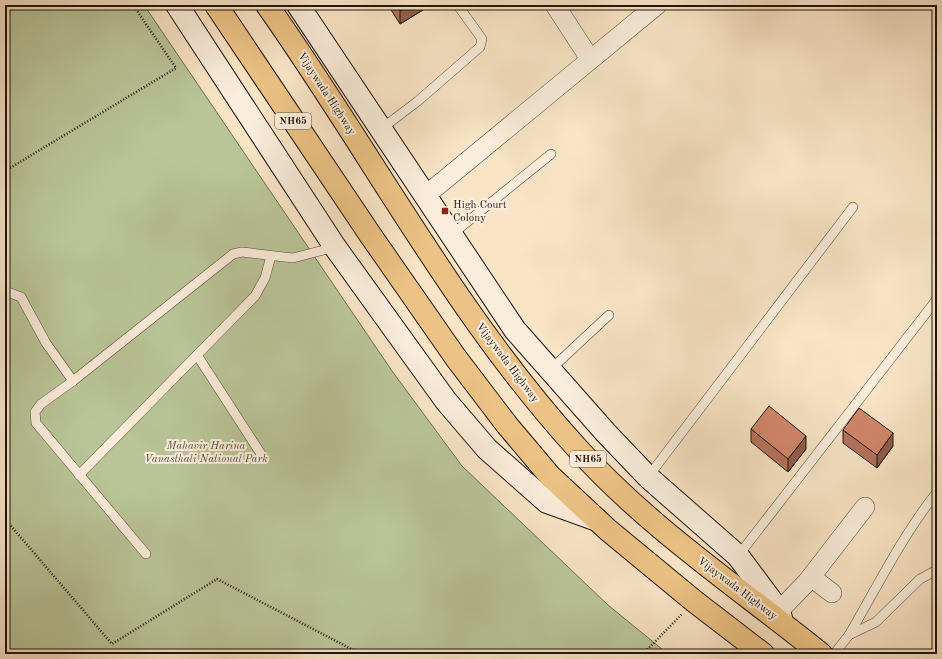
<svg xmlns="http://www.w3.org/2000/svg" width="942" height="659" viewBox="0 0 942 659" font-family="'Old Standard TT',serif">
	<rect width="100%" height="100%" fill="#f9e4c7"/>
	<filter id="stains"><feTurbulence type="fractalNoise" baseFrequency=".005" numOctaves="4"/><feColorMatrix values="0 0 0 0 .2 0 0 0 0 .09 0 0 0 0 .02 0 0 0 .5 -.17"/></filter>
	<radialGradient id="worn" r=".72"><stop offset=".6" stop-color="#630" stop-opacity="0"/><stop offset="1" stop-color="#630" stop-opacity=".3"/></radialGradient>
	<path fill="#b9c599" stroke="#6c6c52" d="M5 5H144L392 371 462 466 608 605 668 654H5Z"/>
	<g fill="none" stroke-linecap="round" stroke-linejoin="round">
		<g stroke="#55483a" stroke-width="10">
			<g id="lane">
				<path d="M381 129 418 101 480 47 482 39 459 7"/>
				<path d="M451 235 551 154"/>
				<path d="M5 291 21 297 46 343 73 381"/>
				<path d="M197 355 261 454"/>
				<path d="M550 370 609 315"/>
				<path d="M79 475 255 296 265 278 271 256"/>
				<path d="M648 477 853 207"/>
				<path d="M146 554 36 423 35 412 41 404 73 381 233 254 242 252 293 258 335 247"/>
				<path d="M738 556 937 299"/>
				<path d="M849 635C877 587 902 536 937 492"/>
				<path d="M834 654 849 635 876 622 920 579 937 570"/>
			</g>
		</g>
		<g stroke="#55483a" stroke-width="20">
			<g id="street">
				<path d="M555 5 590 59"/>
				<path d="M425 196 657 5"/>
				<path d="M811 577 832 593"/>
				<path d="M779 611 807 582 865 507"/>
			</g>
		</g>
		<g stroke="#1e140b" stroke-width="24">
			<g id="secondary">
				<path d="M177 5 335 247 446 401 487 449 547 502 597 520"/>
				<path d="M298 5 515 330 606 433 648 477 738 556 779 611 782 622"/>
			</g>
		</g>
		<g stroke="#1e140b" stroke-width="24">
			<g id="highway">
				<path d="M216 5 371 236 456 358 507 425 550 476 608 530 694 601 763 654"/>
				<path d="M267 5C371 152 455 314 577 448 649 528 738 587 821 654"/>
			</g>
		</g>
		<g stroke="#1e140b" stroke-width="2.5" stroke-dasharray="1 2" stroke-linecap="butt">
			<path d="M5 171 176 68 133 5"/>
			<path d="M5 519 112 644 217 579 361 654"/>
			<path d="M5 644 12 654"/>
			<path d="M643 654 682 614"/>
		</g>
		<use href="#lane" stroke="#fbeddb" stroke-width="9"/>
		<use href="#street" stroke="#fbeddb" stroke-width="19"/>
		<use href="#secondary" stroke="#fbeddb" stroke-width="22"/>
		<use href="#highway" stroke="#ecc284" stroke-width="22"/>
	</g>
	<g fill="#b3735c" stroke="#1e140b">
		<path d="M388 5H431L400 24Z"/>
		<path d="M751 429 806 449 788 472 751 442Z"/>
		<path d="M843 430 893 446 877 468 843 443Z"/>
	</g>
	<g fill="#925e4b" stroke="#1e140b">
		<path d="M410 5H431L400 24V11Z"/>
		<path d="M893 433V446L877 468V455Z"/>
		<path d="M806 436V449L788 472V459Z"/>
	</g>
	<g fill="#d0866b" stroke="#1e140b">
		<path d="M396 5H410L400 11Z"/>
		<path d="M769 406 806 436 788 459 751 429Z"/>
		<path d="M859 408 893 433 877 455 843 430Z"/>
	</g>
	<rect fill="#8f2418" stroke="#fbeddb" stroke-width="1.5" x="441" y="207" width="8" height="8" rx="2"/>
	<g text-anchor="middle" dominant-baseline="central" stroke-width="4" stroke-linejoin="round" paint-order="stroke">
		<g fill="#fbeddb" stroke="#605549" stroke-width="1">
			<rect x="275" y="113" width="36" height="16" rx="3"/>
			<rect x="570" y="451" width="36" height="16" rx="3"/>
		</g>
		<g font-size="10" font-weight="bold" fill="#1e140b">
			<text x="293" y="121">NH65</text>
			<text x="588" y="459">NH65</text>
		</g>
		<g font-size="11" fill="#1e140b" stroke="#fbeddb">
			<text transform="translate(326 94) rotate(57)">Vijaywada Highway</text>
			<text transform="translate(507 363) rotate(53)">Vijaywada Highway</text>
			<text transform="translate(737 589) rotate(37)">Vijaywada Highway</text>
		</g>
		<g font-size="11" fill="#1e140b" stroke="#fbeddb" text-anchor="start">
			<text x="453" y="205">High Court<tspan x="453" dy="13">Colony</tspan></text>
		</g>
		<g font-size="11" font-style="italic" fill="#54523d" stroke="#fbeddb">
			<text x="206" y="446">Mahavir Harina<tspan x="206" dy="13">Vanasthali National Park</tspan></text>
		</g>
	</g>
	<rect width="942" height="659" fill="none" stroke="#f9e4c7" stroke-width="20"/>
	<rect x="6" y="6" width="930" height="647" fill="none" stroke="#1e140b" stroke-width="2"/>
	<rect x="10" y="10" width="922" height="639" fill="none" stroke="#1e140b"/>
	<rect width="100%" height="100%" filter="url(#stains)"/>
	<rect width="100%" height="100%" fill="url(#worn)"/>
</svg>
